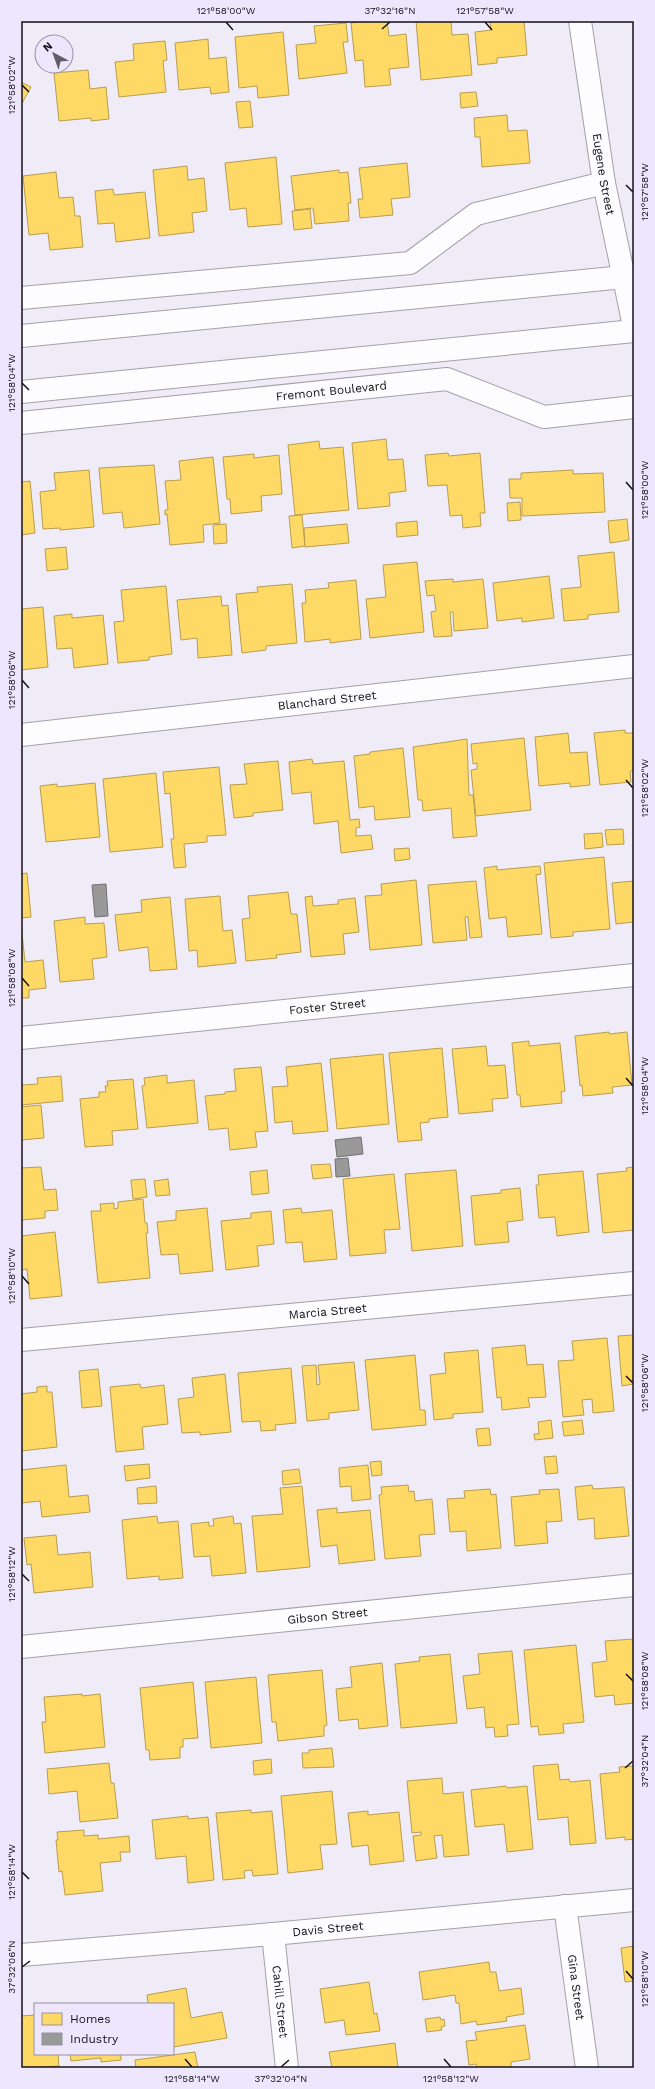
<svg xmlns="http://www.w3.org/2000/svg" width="655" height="2089" viewBox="0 0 655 2089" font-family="'Work Sans',sans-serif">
	<rect width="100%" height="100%" fill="#efebf7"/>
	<g fill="#ffd966" stroke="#b99d4f">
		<path d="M370 21H387L389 36 406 34 409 67 389 69 391 85 365 87 363 60 355 61 351 23Z"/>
		<path d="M416 21H451L452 35 468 34 472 75 421 80Z"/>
		<path d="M490 21H524L527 55 497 58V63L478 65 475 32 491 30Z"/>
		<path d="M346 23 348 42H343L347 73 299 79 296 45 316 43 314 26Z"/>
		<path d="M283 32 289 95 258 98 257 86 239 88 235 37Z"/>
		<path d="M208 39 209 59 226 57 229 92 211 94 210 87 179 90 175 43Z"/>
		<path d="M165 41 167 60 163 61 166 92 119 97 115 62 134 60 133 44Z"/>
		<path d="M88 70 90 89 106 87 109 119 91 121V118L59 121 54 73Z"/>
		<path d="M21 82 31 87 21 105Z"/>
		<path d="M476 92 478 106 461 108 460 93Z"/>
		<path d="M250 101 253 127 239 128 236 102Z"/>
		<path d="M507 115 508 131 527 130 530 163 482 167 480 137H475L474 118Z"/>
		<path d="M276 157 282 224 248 227 246 208 230 210 225 163Z"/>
		<path d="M407 163 410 197 391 199 393 215 360 218 358 199H363L359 168Z"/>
		<path d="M187 166 188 180 204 178 207 211 192 213 194 232 159 236 153 170Z"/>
		<path d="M339 170V173L348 172 351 203H348L349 221 315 224 313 208 295 210 291 176Z"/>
		<path d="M56 172 59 198 73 197 75 216H80L83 247 50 250 48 233 29 235 23 176Z"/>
		<path d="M113 189 114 195 145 192 150 238 116 242 114 223 98 224 95 191Z"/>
		<path d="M310 209 312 228 294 230 292 211Z"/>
		<path d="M386 439 388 460 403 459 406 491 389 493 390 506 358 509 352 443Z"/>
		<path d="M319 441 320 449 343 447 349 510 295 515 288 445Z"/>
		<path d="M448 453 449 456 480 453 485 513H480L481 526 463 528 462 515 450 516 447 485 428 486 425 455Z"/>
		<path d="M254 454V458L279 455 282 494 261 496 262 511 231 514 230 499H227L223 457Z"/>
		<path d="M213 457 220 523 203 525 204 542 170 545 167 514 165 515V510H168L165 481 181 480 179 461Z"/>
		<path d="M154 465 160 524 124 528 122 512 103 514 99 468Z"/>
		<path d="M89 470 94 527 60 530V528L43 529 40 492 56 490 54 473Z"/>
		<path d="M573 470V474L603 473 605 512 522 516V498H510L509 479H521V473Z"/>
		<path d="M30 481 35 533 21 535V482Z"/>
		<path d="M520 502 521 520 508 521 507 503Z"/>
		<path d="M302 515 305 546 292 548 289 516Z"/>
		<path d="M627 519 629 540 610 543 608 521Z"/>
		<path d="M417 521 418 535 397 537 396 523Z"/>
		<path d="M226 524 227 543 214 544 213 525Z"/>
		<path d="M347 524 349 543 305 547 304 528Z"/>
		<path d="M66 547 68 569 47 571 45 549Z"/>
		<path d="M614 552 619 612 588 615V619L564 621 561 589 581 587 578 556Z"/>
		<path d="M417 562 424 632 370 638 366 599 386 597 383 565Z"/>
		<path d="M549 576 554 618 522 622V618L497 621 493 583Z"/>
		<path d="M453 579V582L483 579 488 628 454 631 453 612H450L452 636 434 637 431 612 436 611 434 595 427 596 425 581Z"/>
		<path d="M356 580 361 639 330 643V639L305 642 302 603H306L305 590 329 588 328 583Z"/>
		<path d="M292 584 297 643 266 646V650L242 653 236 594 258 592 257 587Z"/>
		<path d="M166 586 172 654 149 657V660L118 663 114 622 124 621 121 590Z"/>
		<path d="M221 596 222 606 228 605 232 655 198 658 197 638 181 640 177 600Z"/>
		<path d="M43 607 48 667 21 670V609Z"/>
		<path d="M72 614V618L103 615 108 664 74 668 72 648 57 649 54 616Z"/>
		<path d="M625 730V733H634V771H630L631 782 600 785 594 733Z"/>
		<path d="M568 733 570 753 587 752 590 785 570 787V783L539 786 535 737Z"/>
		<path d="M524 738 531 810 476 816 471 770 477 769V763L473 764 471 744Z"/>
		<path d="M467 739 469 795H473L477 836 453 838 451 808 423 811 422 800H418L413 747Z"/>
		<path d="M403 748 410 817 375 820 374 806 359 808 354 756 370 754V752Z"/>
		<path d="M312 759 313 764 344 761 350 820 359 819 360 827 356 828V836L371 835 373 849 341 853 338 821 314 824 311 792 292 794 289 762Z"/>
		<path d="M278 761 283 810 253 813V816L234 818 230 785 247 784 244 764Z"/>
		<path d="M219 767 226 835 207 836V842L184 844 186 867 174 868 171 839H174L170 793 165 794 163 772Z"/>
		<path d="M156 773 163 847 110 852 103 779Z"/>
		<path d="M95 783 100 837 46 842 40 786 57 784V787Z"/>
		<path d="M623 829 624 844 607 845 605 830Z"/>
		<path d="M602 833 603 847 585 849 584 834Z"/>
		<path d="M409 848 410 859 395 861 394 849Z"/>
		<path d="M604 857 610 929 573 932V936L551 938 544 863Z"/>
		<path d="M497 866V870L540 866 541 874 536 875 542 934 508 937 506 917 489 919 484 868Z"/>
		<path d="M27 873 31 917 21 918V874Z"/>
		<path d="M416 880 422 945 370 950 365 896 382 895 381 884Z"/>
		<path d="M476 881 482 937 470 938 468 917H465L467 940 433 943 428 885Z"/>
		<path d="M634 881V922L616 924 612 883Z"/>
		<path d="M288 892 291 914H297L301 952 276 955 277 958 246 961 242 919 250 918 248 896Z"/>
		<path d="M220 896 223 931 232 930 236 963 198 967 197 950 189 951 185 899Z"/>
		<path d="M312 896 313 906 338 904V900L355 898 359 932 343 934 345 954 311 957 305 897Z"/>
		<path d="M170 897 177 969 150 971 148 947 119 951 115 915 142 912 141 900Z"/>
		<path d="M85 917V924L104 923 107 957 92 959 94 979 60 982 54 921Z"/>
		<path d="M21 923 25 962 43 960 46 988 29 990V998H21Z"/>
		<path d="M609 1032V1034L627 1032 632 1085 612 1087 613 1093 583 1096 582 1085 580 1086 575 1036Z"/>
		<path d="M529 1041V1046L560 1043 565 1091 561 1092 562 1103 521 1107 520 1095H517L512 1043Z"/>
		<path d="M486 1046 488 1066 505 1065 508 1098 492 1099 493 1111 459 1114 452 1049Z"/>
		<path d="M442 1048 448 1117 429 1119V1122L420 1123 422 1140 398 1142 389 1053Z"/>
		<path d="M383 1054 389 1124 337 1129 330 1059Z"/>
		<path d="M321 1063 328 1131 293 1134 292 1121 275 1123 272 1087 288 1086 286 1067Z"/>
		<path d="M261 1067 268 1131 255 1132 257 1147 230 1150 228 1128 209 1130 205 1096 225 1094V1092L236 1091 234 1069Z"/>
		<path d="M167 1075V1083L194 1080 198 1123 147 1128 142 1086 145 1085 144 1078Z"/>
		<path d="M61 1076 63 1101 21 1105V1085L38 1084 37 1078Z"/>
		<path d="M133 1079 138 1129 112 1131 113 1145 85 1147 80 1099 99 1097V1092H106L105 1086H108L107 1081Z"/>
		<path d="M41 1105 44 1138 21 1140V1107Z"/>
		<path d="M330 1164 332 1177 313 1179 311 1165Z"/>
		<path d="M41 1167 44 1190 56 1189 58 1210 45 1211V1218L21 1220V1168Z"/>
		<path d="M634 1167V1230L603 1233 597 1174 627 1171 626 1168Z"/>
		<path d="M267 1170 269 1193 252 1195 250 1172Z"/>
		<path d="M456 1170 463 1246 412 1251 405 1174Z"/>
		<path d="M583 1171 589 1232 557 1236 555 1217 539 1218 536 1185H539L538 1175Z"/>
		<path d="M394 1174 400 1229 384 1230 386 1253 350 1256 343 1179Z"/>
		<path d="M145 1179 147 1197 133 1199 131 1180Z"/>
		<path d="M168 1179 170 1195 156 1196 154 1181Z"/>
		<path d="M520 1188 523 1220 507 1222 509 1242 475 1245 471 1196 501 1193V1190Z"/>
		<path d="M143 1199 145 1223H147L148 1233H146L150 1278 98 1283 91 1211H101L100 1204 114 1203V1209L118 1208V1202Z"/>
		<path d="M207 1208 213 1271 180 1274 178 1254 161 1255 157 1222 176 1220V1211Z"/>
		<path d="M301 1208 302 1213 332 1210 337 1259 304 1262 302 1242 286 1243 283 1210Z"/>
		<path d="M271 1211 274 1244 257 1246 259 1266 226 1270 221 1221 251 1218V1213Z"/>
		<path d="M55 1232 62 1296 30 1299 27 1269 21 1270V1236Z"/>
		<path d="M634 1335V1384L622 1386 618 1336Z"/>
		<path d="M607 1338 614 1411 593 1413 592 1399 582 1400 584 1415 563 1417 558 1361 574 1360 572 1341Z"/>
		<path d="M525 1345 527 1365 543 1364 546 1397 528 1398 530 1407 502 1410 501 1397 497 1398 492 1348Z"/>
		<path d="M478 1350 483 1412 453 1414V1418L434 1420 430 1375 446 1373 444 1353Z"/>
		<path d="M415 1355 420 1410H425L426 1425 372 1430 365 1360Z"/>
		<path d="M354 1362 359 1410 329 1413V1419L307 1421 302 1366 316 1365 317 1385 320 1384 318 1365Z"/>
		<path d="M291 1368 296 1423 275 1425 276 1430 261 1431 260 1421 242 1422 238 1373Z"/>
		<path d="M98 1369 102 1406 82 1408 79 1371Z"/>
		<path d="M225 1374 231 1432 200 1435V1432L182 1433 178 1399 194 1397 192 1378Z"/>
		<path d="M140 1384 141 1388 164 1385 168 1424 142 1427 144 1449 116 1452 110 1387Z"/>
		<path d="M47 1386V1392H52L57 1447 21 1451V1394L37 1392V1387Z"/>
		<path d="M551 1420 553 1438 535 1440 534 1434H539L538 1422Z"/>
		<path d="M582 1420 584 1434 564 1436 562 1422Z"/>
		<path d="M489 1428 491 1445 478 1446 476 1429Z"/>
		<path d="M556 1456 558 1473 546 1474 544 1457Z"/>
		<path d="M381 1461 382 1475 372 1476 370 1462Z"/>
		<path d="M149 1464 150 1478 126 1481 124 1466Z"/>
		<path d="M66 1465 69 1497 88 1495 90 1512 42 1517 40 1501 21 1503V1470Z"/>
		<path d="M368 1465 371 1499 352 1501 351 1486 340 1487 339 1468Z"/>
		<path d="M299 1469 301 1483 283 1485 282 1471Z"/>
		<path d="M408 1485 409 1492 414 1491 415 1501 432 1499 435 1534 419 1535 421 1556 385 1559 379 1495 382 1494 381 1487Z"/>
		<path d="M592 1485 593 1489 624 1487 629 1536 595 1539 594 1518 578 1520 575 1487Z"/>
		<path d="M156 1486 157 1503 138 1504 137 1488Z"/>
		<path d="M302 1486 310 1567 257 1572 252 1516 283 1514 280 1488Z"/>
		<path d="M490 1489 491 1495 496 1494 501 1548 467 1551 466 1531 450 1532 447 1499 465 1498 464 1491Z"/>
		<path d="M559 1489 562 1521 546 1522 548 1543 515 1546 511 1497 540 1494 539 1490Z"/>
		<path d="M337 1508V1513L370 1510 375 1560 339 1564 337 1545 321 1547 317 1510Z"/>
		<path d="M157 1516 158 1523 178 1521 183 1578 159 1580V1576L127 1579 122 1520Z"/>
		<path d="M233 1516 234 1524 241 1523 246 1573 212 1576 210 1556 194 1557 191 1524 209 1522V1526H214L213 1519Z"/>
		<path d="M56 1535 58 1555 90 1552 93 1587 34 1593 31 1564 27 1565 24 1538Z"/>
		<path d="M634 1639V1703L615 1705 614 1695 595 1697 592 1663 607 1661 605 1641Z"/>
		<path d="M576 1645 584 1722 563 1724 564 1733 539 1735 538 1726 531 1727 524 1650Z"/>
		<path d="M512 1651 519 1724 507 1725 508 1736 495 1737 494 1727 486 1728 484 1707 467 1709 463 1676 480 1674 478 1654Z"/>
		<path d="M450 1654 457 1723 401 1728 395 1664 420 1661 419 1657Z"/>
		<path d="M382 1663 388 1726 359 1729 358 1719 339 1721 336 1689 352 1687 350 1667Z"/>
		<path d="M322 1670 327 1725 324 1726V1736L278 1741 276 1722H272L268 1675Z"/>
		<path d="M256 1677 262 1743 211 1748 205 1682Z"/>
		<path d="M193 1682 198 1738 183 1739V1747H180V1758L150 1760 149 1750H146L140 1688Z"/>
		<path d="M82 1694V1696L100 1694 105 1747 45 1753 42 1722H46L44 1697Z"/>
		<path d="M332 1748 334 1767 303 1768 302 1753H309V1750Z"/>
		<path d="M271 1759 272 1773 254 1775 253 1761Z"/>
		<path d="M109 1763 111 1783H114L118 1818 80 1822 77 1791 49 1794 47 1769Z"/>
		<path d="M558 1764 560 1780 569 1779 570 1782 590 1780 596 1843 570 1845 568 1817 538 1820 533 1766Z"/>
		<path d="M634 1766V1839L625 1840V1837L606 1839 600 1774 620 1772 619 1767Z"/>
		<path d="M442 1778 443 1794 463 1792 469 1855 444 1857 442 1835 434 1836 437 1858 416 1861 413 1836 421 1835V1832L412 1833 407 1781Z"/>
		<path d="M506 1786 507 1788 527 1786 533 1849 507 1852 504 1824 475 1827 471 1790Z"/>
		<path d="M332 1791 337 1844 320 1845 323 1869 288 1873 281 1796Z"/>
		<path d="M251 1810V1813L272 1811 278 1874 253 1876 252 1870 244 1871 245 1878 223 1880 216 1813Z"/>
		<path d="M368 1811V1815L399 1812 404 1861 370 1865 368 1845 352 1847 348 1813Z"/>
		<path d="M188 1816V1819L208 1817 214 1880 188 1883 186 1856 156 1859 152 1820Z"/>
		<path d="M84 1830V1836L98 1835V1839L129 1836 130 1852H120L121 1861 100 1863 103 1891 65 1895 62 1871 59 1872 56 1840H58L57 1832Z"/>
		<path d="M634 1946V1981L625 1982 621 1948Z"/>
		<path d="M489 1962 490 1972H496L499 1991 521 1988 524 2014 506 2017 507 2021 477 2025 476 2021 461 2024 459 2003H456L455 1995 423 2000 419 1972Z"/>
		<path d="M369 1982 374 2014 377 2013 380 2031 346 2035 344 2020 325 2023 320 1989Z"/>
		<path d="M186 1988 191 2018 222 2012 227 2038 173 2047V2004H148L147 1995Z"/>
		<path d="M35 2015V2054H58L59 2066 21 2068V2016Z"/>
		<path d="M440 2017 441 2020 444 2019 445 2026 441 2027 442 2030 427 2032 425 2019Z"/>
		<path d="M525 2025 530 2059 511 2062V2068H477L476 2064 469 2065 466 2041 477 2040 475 2032Z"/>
		<path d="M395 2043 398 2068H332L329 2052Z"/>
		<path d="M195 2052 198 2068H136L135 2060Z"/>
		<path d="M70 2054H121V2060L101 2062V2058L71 2061Z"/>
	</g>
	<g fill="#999" stroke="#717073">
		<path d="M106 884 108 916 95 917 92 885Z"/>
		<path d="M361 1137 363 1154 337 1157 335 1140Z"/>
		<path d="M348 1158 350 1176 336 1177 335 1159Z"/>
	</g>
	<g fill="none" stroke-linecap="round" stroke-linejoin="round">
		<g stroke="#a4a1a9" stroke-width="24">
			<g id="minor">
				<path id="s1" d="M580 21 604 183 634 326"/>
				<path d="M21 298 410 263 476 214 604 183"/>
				<path id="s2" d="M21 423 447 379 544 417 634 407"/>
				<path id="s3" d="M21 735 634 666"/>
				<path id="s4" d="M21 1038 634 975"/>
				<path id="s5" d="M21 1340 634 1283"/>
				<path id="s6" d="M21 1647 634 1585"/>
				<path id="s7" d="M565 1906 587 2068"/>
				<path id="s8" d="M273 1934 287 2068"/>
				<path id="s9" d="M21 1955 273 1934 634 1900"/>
			</g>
		</g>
		<g stroke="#a4a1a9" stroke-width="24">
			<g id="primary">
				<path d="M21 336 634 276"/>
				<path d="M21 392 634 331"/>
			</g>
		</g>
		<use href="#minor" stroke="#fdfcfe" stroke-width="22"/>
		<use href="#primary" stroke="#fdfcfe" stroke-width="22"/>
	</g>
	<path fill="none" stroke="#151219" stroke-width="1.5" d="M226 22 233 30M485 22 492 30M382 29 390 22M22 85 29 92M626 185 633 192M22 383 29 390M626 482 633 490M22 680 29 688M626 780 633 788M22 978 29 986M626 1078 633 1086M22 1276 29 1284M626 1376 633 1383M22 1574 29 1581M626 1674 633 1681M625 1768 633 1761M22 1872 29 1879M22 1967 30 1961M626 1971 633 1979M185 2059 192 2067M444 2059 451 2067M281 2067 289 2060"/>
	<g text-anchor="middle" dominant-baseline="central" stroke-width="4" stroke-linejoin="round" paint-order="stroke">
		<g font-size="12" fill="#151219" stroke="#eee6fc">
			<text stroke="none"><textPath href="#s1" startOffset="155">Eugene Street</textPath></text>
			<text stroke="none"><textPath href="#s2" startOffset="312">Fremont Boulevard</textPath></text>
			<text stroke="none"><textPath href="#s3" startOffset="308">Blanchard Street</textPath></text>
			<text stroke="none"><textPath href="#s4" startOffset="308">Foster Street</textPath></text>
			<text stroke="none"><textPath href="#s5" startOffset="308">Marcia Street</textPath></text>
			<text stroke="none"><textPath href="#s6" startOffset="308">Gibson Street</textPath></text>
			<text stroke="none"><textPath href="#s9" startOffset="308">Davis Street</textPath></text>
			<text stroke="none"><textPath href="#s7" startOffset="82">Gina Street</textPath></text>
			<text stroke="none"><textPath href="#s8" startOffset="68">Cahill Street</textPath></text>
		</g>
	</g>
	<rect width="655" height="2089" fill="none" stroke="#eee6fc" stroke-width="44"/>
	<rect x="34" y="2003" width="140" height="52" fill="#eee6fc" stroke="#9791a1"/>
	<rect x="42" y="2013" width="20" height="12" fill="#ffd966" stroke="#9791a1"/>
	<text x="70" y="2023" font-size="12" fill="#151219">Homes</text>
	<rect x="42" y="2033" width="20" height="12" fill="#999999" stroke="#9791a1"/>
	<text x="70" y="2043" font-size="12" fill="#151219">Industry</text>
	<g transform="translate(54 54) rotate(319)"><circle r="19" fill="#eee6fc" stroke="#9791a1"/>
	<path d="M0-3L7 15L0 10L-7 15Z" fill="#615e67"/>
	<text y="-6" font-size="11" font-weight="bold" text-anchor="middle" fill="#151219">N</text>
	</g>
	<rect x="22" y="22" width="611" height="2045" fill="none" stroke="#151219" stroke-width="1.5"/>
	<g font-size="10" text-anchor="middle" fill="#151219">
		<text x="226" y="14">121°58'00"W</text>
		<text x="390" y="14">37°32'16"N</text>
		<text x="485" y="14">121°57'58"W</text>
		<text transform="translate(11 85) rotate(-90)" y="4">121°58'02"W</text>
		<text transform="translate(644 192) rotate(-90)" y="4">121°57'58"W</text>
		<text transform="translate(11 383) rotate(-90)" y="4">121°58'04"W</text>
		<text transform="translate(644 490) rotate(-90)" y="4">121°58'00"W</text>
		<text transform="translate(11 680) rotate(-90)" y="4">121°58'06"W</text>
		<text transform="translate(644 788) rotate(-90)" y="4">121°58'02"W</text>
		<text transform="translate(11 978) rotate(-90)" y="4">121°58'08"W</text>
		<text transform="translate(644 1086) rotate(-90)" y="4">121°58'04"W</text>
		<text transform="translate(11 1276) rotate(-90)" y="4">121°58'10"W</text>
		<text transform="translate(644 1383) rotate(-90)" y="4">121°58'06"W</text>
		<text transform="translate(11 1574) rotate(-90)" y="4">121°58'12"W</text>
		<text transform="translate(644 1681) rotate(-90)" y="4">121°58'08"W</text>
		<text transform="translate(644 1761) rotate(-90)" y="4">37°32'04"N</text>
		<text transform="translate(11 1872) rotate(-90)" y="4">121°58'14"W</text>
		<text transform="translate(11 1967) rotate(-90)" y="4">37°32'06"N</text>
		<text transform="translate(644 1979) rotate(-90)" y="4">121°58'10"W</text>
		<text x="192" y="2082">121°58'14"W</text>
		<text x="281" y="2082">37°32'04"N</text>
		<text x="451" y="2082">121°58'12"W</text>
	</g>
</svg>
